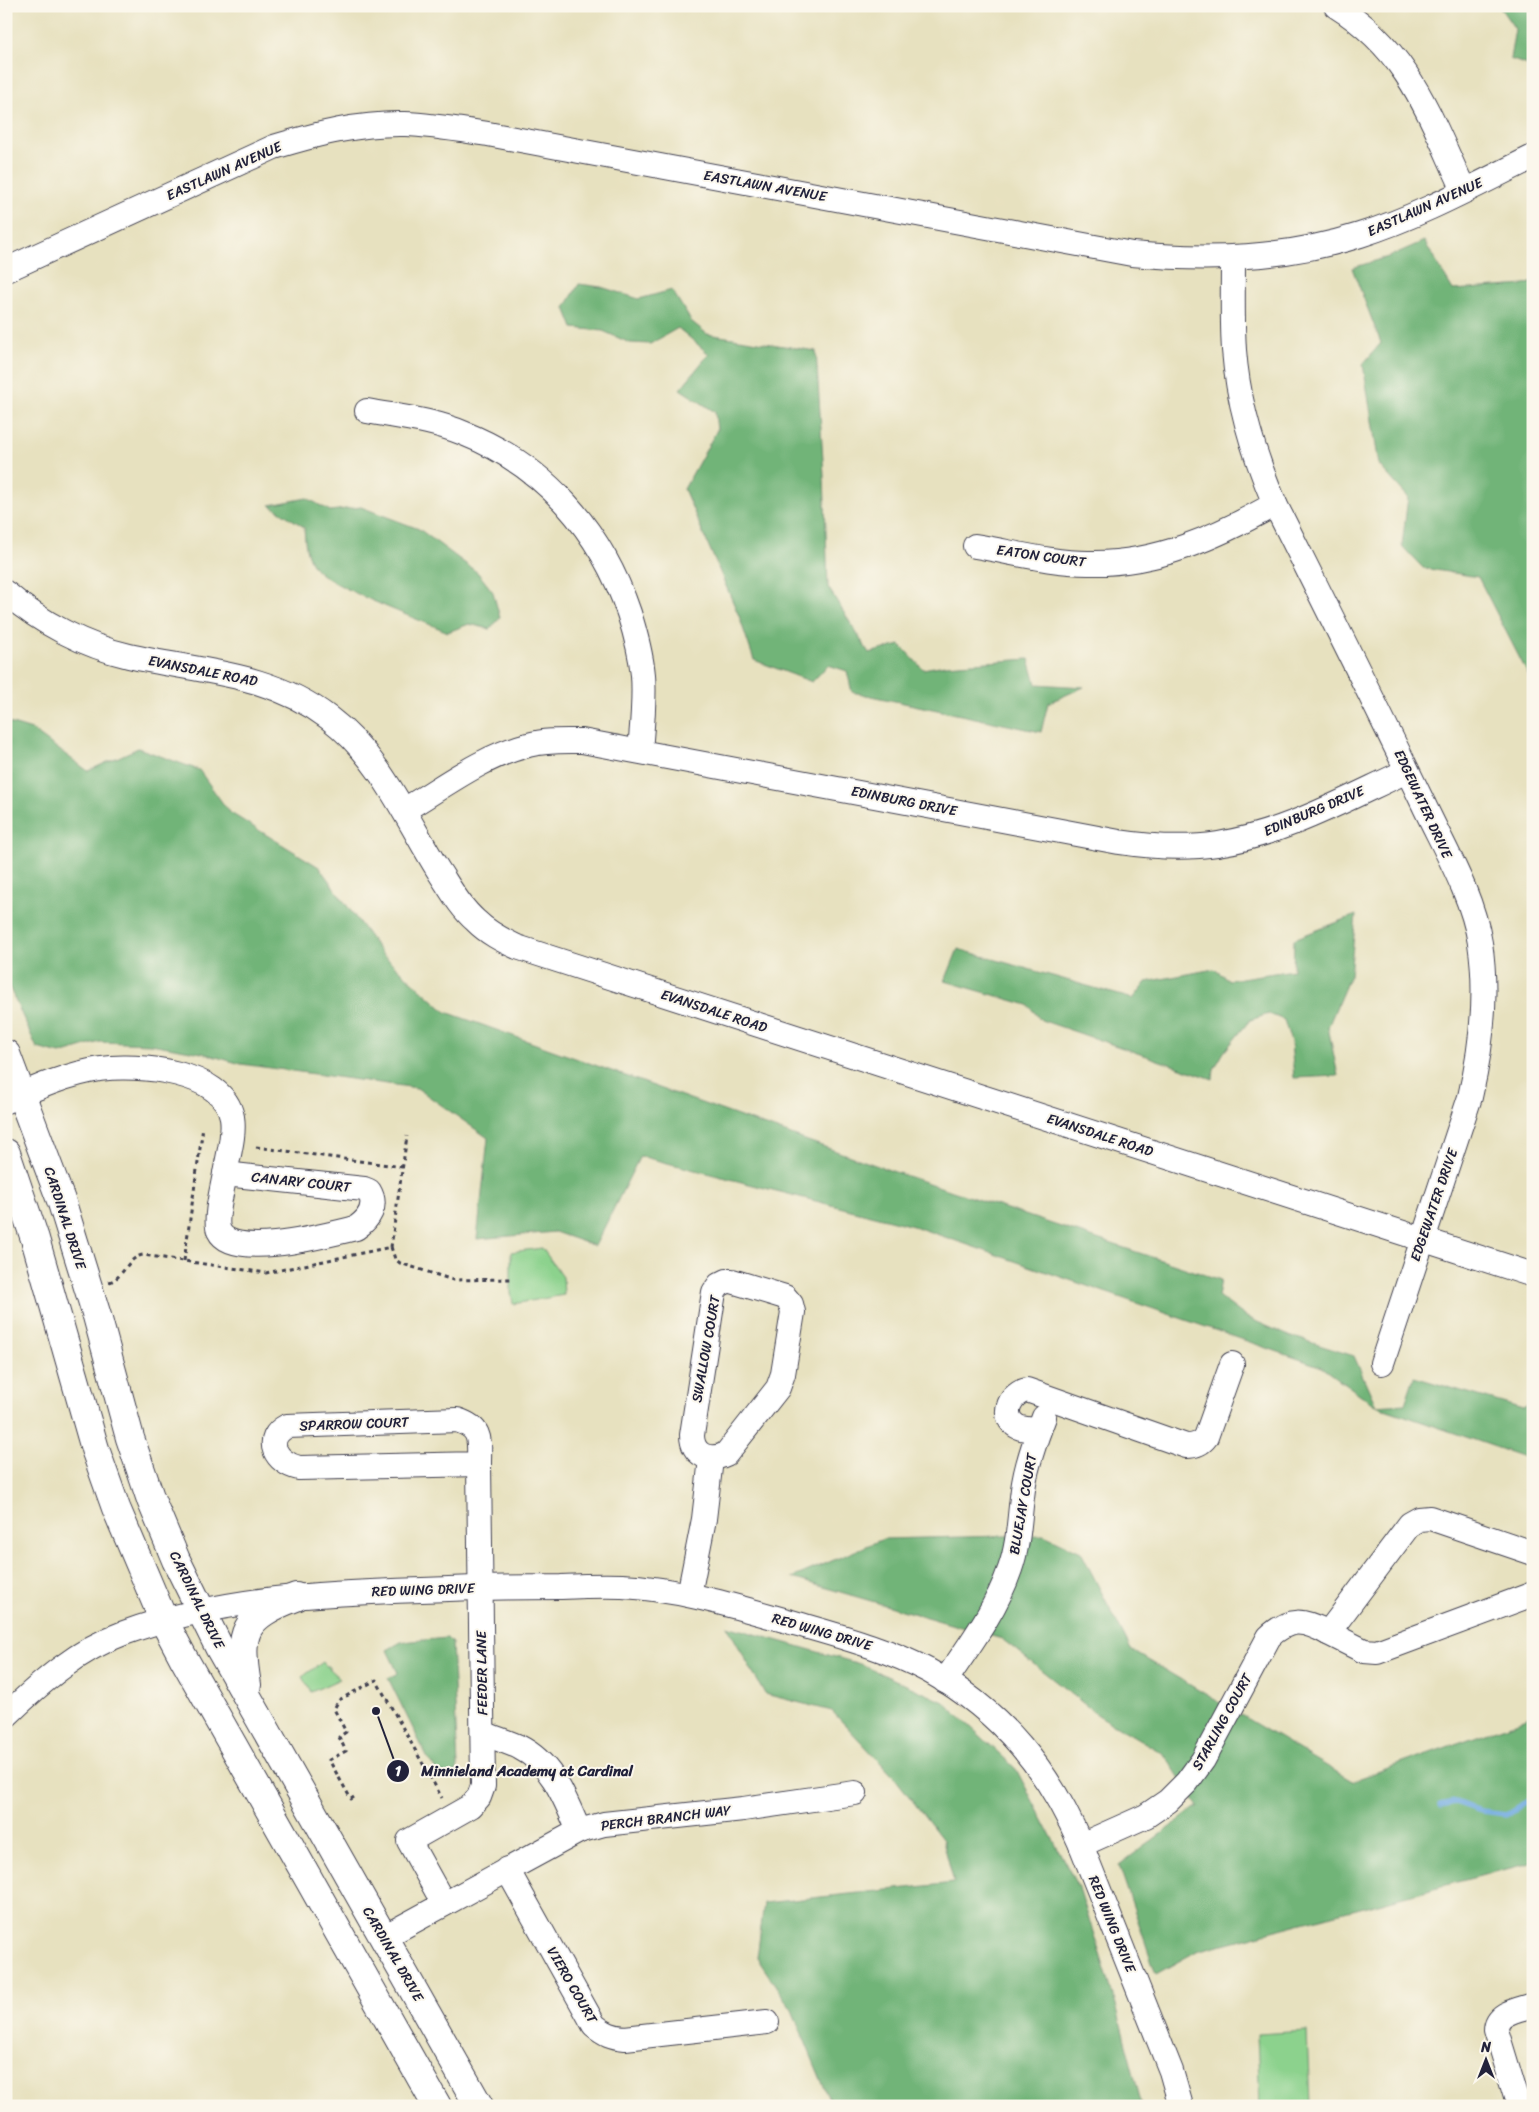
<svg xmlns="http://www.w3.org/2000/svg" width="1539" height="2112" viewBox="0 0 1539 2112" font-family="Sriracha,sans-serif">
	<rect width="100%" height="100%" fill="#fbf7ec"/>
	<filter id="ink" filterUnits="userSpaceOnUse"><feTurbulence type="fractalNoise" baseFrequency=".02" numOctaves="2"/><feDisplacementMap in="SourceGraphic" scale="10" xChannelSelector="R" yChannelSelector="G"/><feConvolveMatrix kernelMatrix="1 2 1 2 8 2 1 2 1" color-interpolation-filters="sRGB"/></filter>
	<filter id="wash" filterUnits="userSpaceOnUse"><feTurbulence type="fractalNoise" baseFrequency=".0096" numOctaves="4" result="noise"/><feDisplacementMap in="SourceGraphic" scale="20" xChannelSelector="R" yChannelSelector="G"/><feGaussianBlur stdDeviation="1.12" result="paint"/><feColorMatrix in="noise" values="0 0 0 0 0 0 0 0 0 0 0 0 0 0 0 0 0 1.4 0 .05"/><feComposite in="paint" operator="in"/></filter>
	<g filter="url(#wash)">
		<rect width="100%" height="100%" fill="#e7e1bf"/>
		<g fill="#8cd28d" stroke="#577a64">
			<path d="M542 1248 563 1277 564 1295 513 1304 511 1292V1252Z"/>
			<path d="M323 1662 326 1666H329V1669L340 1679 311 1692 302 1677Z"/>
			<path d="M1307 2031 1310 2106H1260L1257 2034Z"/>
		</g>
		<g fill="#71b478" stroke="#4a6b5a">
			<path d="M1499 6H1533V67L1510 59 1515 29Z"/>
			<path d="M1424 241 1453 290 1525 285 1533 282V684L1478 577 1423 568 1402 546 1408 497 1379 465 1363 364 1381 343 1352 268 1388 257Z"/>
			<path d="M579 284 601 287 639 299 672 290 691 321 707 334 816 351 824 476 828 587 869 653 900 645 923 669 945 665 1029 659 1036 684 1084 687 1048 703 1041 732 852 692 847 671 828 665 812 682 754 660 739 616 684 489 717 430 715 412 680 389 709 354 678 328 650 344 630 343 603 331 573 328 565 308Z"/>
			<path d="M307 498 330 511 361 507 419 529 478 573 493 592 500 618 490 629 469 624 448 632C423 621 327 586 314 567 305 555 305 540 304 527L270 505Z"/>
			<path d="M6 722 32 730 88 771 138 748 199 770 229 812 319 867 382 954 446 1012 892 1171 1221 1280 1218 1296 1246 1317 1287 1335 1354 1356 1376 1406 1405 1404 1414 1377 1523 1409 1533 1403V1460L1376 1406 1322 1367 913 1226 640 1156 595 1246 555 1232 477 1239 488 1138 417 1088 241 1064 202 1053 151 1044 100 1042 60 1054 37 1048 6 980Z"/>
			<path d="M1356 915 1350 975 1328 1027 1338 1076 1294 1078 1291 1042 1284 1020 1269 1014 1250 1020 1224 1052 1214 1069 1213 1079 1041 1020 1028 1005 945 981 958 949 1133 999 1146 982 1214 969 1229 980 1293 970 1294 939Z"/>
			<path d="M1044 1535 1081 1552 1131 1650 1352 1781 1533 1716V1862L1197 1951 1156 1974 1119 1865 1198 1806 1164 1754 1098 1715 1002 1639 792 1578 883 1539Z"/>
			<path d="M727 1626 860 1664 944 1702 1016 1769 1080 1891 1114 1998 1142 2106H832L792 2010 757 1958 764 1903 954 1883 943 1840 894 1777 832 1711 765 1694Z"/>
			<path d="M447 1638 452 1643 458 1767 456 1773H438L427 1757 388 1678 398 1673 387 1650 401 1642Z"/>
		</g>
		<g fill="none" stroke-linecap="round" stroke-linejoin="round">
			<path stroke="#71abe1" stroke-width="5.5" d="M1441 1805 1455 1802 1481 1811 1507 1814 1533 1798"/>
		</g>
	</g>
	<g filter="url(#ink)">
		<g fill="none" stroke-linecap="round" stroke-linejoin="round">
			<g stroke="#403f4f" stroke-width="26">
				<g id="minor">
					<path d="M1336 6C1410 52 1429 116 1464 190"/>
					<path d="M1233 258C1233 289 1232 320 1234 350 1238 404 1254 455 1275 504 1325 604 1375 703 1423 803 1444 848 1472 894 1480 943 1488 995 1482 1046 1470 1097L1382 1363"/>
					<path d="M6 270 274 147C317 134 359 123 405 124 433 125 461 130 488 134L1132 254C1209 261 1285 259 1360 235 1418 217 1478 184 1533 157"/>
					<path d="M367 411C399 417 432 420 463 433 544 465 601 530 629 613 635 632 641 654 643 675 645 700 642 726 640 751"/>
					<path d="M975 546C1012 552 1051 563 1088 563 1155 565 1217 537 1275 504"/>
					<path d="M6 593C41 623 85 646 129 656 200 672 269 672 329 718 381 757 406 819 440 873 451 890 461 908 476 921 488 933 502 940 517 947L1533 1275"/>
					<path d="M404 810C443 787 483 756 528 745 546 740 564 741 582 741L1119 842C1152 847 1186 849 1218 844 1286 833 1346 799 1407 771"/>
					<path d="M6 1101C36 1088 68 1074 100 1069 137 1064 223 1070 232 1117 235 1135 228 1156 225 1174"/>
					<path d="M225 1174 364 1189 369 1191C378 1206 369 1219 356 1228 330 1234 233 1261 219 1231 214 1220 223 1186 225 1174Z"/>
					<path d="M727 1281H732L785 1297 791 1304 793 1312 783 1374 778 1388 726 1454C709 1462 692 1455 692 1435L714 1292 719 1285Z"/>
					<path d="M457 1420C483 1428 479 1441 479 1464L299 1468C276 1463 262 1439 287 1426Z"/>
					<path d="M1039 1430C1032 1429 1021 1430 1015 1425 1000 1414 1011 1393 1027 1390L1186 1446C1195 1446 1201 1444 1206 1437L1232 1364"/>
					<path d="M1533 1553 1430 1518 1419 1519 1410 1524 1328 1633 1364 1651 1377 1652 1533 1594"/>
					<path d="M689 1595 704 1519 711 1459"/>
					<path d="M945 1681C969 1646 996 1610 1010 1569 1020 1541 1019 1512 1024 1483 1028 1460 1036 1438 1044 1417"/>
					<path d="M6 1716C40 1683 79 1649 124 1633 219 1598 322 1593 422 1590 468 1588 515 1587 561 1587 581 1586 602 1585 622 1586 682 1589 740 1608 798 1624 843 1637 888 1649 929 1671 1002 1712 1049 1770 1081 1845L1171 2071 1181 2106"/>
					<path d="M483 1733C495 1738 508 1742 519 1747 553 1764 565 1799 579 1831"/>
					<path d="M1081 1845 1146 1816 1168 1801 1187 1782 1203 1760 1269 1637C1290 1617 1304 1620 1328 1633"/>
					<path d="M507 1869 594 2025C605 2034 612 2037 625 2038L767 2022"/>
					<path d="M444 1904 409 1841 471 1806 479 1797 483 1786 479 1464"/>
					<path d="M384 1937 579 1831 604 1824 743 1809 855 1793"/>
					<path d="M1519 2106 1496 2030C1496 2012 1519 2010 1533 2005"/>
				</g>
			</g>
			<g stroke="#403f4f" stroke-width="30">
				<g id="major">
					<path d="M6 1054 62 1203 97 1316 130 1438 151 1500 176 1560 219 1647 479 2106"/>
					<path d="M6 1153 35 1239 95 1449 116 1508 164 1621 183 1657 437 2106"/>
					<path d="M247 1685C238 1631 243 1617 296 1597"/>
				</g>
			</g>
			<g stroke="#403f4f" stroke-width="3" stroke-dasharray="4 4" stroke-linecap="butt">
				<path d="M256 1147 403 1167"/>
				<path d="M391 1247 395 1259 400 1263 453 1280 512 1279"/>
				<path d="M184 1261 203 1127"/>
				<path d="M109 1282C124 1278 126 1258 143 1255L266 1273 391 1247 407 1136"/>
				<path d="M354 1797 351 1799 329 1760 346 1751 339 1737 346 1732 334 1709 339 1700 376 1680 442 1798"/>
			</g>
			<use href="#minor" stroke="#fff" stroke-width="24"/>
			<use href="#major" stroke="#fff" stroke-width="28"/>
		</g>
	</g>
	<g text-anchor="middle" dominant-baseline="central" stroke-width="4" stroke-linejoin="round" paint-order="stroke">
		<g font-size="14" fill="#22223b" stroke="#fbf7ec">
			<text transform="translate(224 171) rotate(-24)">EASTLAWN AVENUE</text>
			<text transform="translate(765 186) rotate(10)">EASTLAWN AVENUE</text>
			<text transform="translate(1425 207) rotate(-24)">EASTLAWN AVENUE</text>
			<text transform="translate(1041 556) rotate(8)">EATON COURT</text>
			<text transform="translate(203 671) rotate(11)">EVANSDALE ROAD</text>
			<text transform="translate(904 801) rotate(11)">EDINBURG DRIVE</text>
			<text transform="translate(1423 804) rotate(65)">EDGEWATER DRIVE</text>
			<text transform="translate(1314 811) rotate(-23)">EDINBURG DRIVE</text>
			<text transform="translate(714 1011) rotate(18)">EVANSDALE ROAD</text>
			<text transform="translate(1100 1135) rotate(18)">EVANSDALE ROAD</text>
			<text transform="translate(301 1182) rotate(6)">CANARY COURT</text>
			<text transform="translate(1434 1205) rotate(-71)">EDGEWATER DRIVE</text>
			<text transform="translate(65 1218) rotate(72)">CARDINAL DRIVE</text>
			<text transform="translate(706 1349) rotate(-80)">SWALLOW COURT</text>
			<text transform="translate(354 1424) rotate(-2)">SPARROW COURT</text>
			<text transform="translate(1023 1504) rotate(-80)">BLUEJAY COURT</text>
			<text transform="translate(423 1590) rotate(-2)">RED WING DRIVE</text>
			<text transform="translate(197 1600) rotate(64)">CARDINAL DRIVE</text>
			<text transform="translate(822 1632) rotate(16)">RED WING DRIVE</text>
			<text transform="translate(482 1673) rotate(-91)">FEEDER LANE</text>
			<text transform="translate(1222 1722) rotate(-61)">STARLING COURT</text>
			<text transform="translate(666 1818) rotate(-7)">PERCH BRANCH WAY</text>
			<text transform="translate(1112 1924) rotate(68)">RED WING DRIVE</text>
			<text transform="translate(393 1954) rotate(60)">CARDINAL DRIVE</text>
			<text transform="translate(572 1985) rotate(60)">VIERO COURT</text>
		</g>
	</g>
	<path fill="none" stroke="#22223b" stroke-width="2" d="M376 1711L398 1771"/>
	<g fill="#22223b" stroke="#fbf7ec" stroke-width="2">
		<circle cx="376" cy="1711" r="5"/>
		<circle cx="398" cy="1771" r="12"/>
	</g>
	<g font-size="15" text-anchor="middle" font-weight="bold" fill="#fff">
		<text x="398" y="1776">1</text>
	</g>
	<g font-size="15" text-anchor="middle" font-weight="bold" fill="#22223b" stroke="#fbf7ec" stroke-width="4" stroke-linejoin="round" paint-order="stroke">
		<text x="527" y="1776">Minnieland Academy at Cardinal</text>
	</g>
	<rect width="1539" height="2112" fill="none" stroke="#fbf7ec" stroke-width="25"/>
	<g transform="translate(1486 2060)" stroke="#fbf7ec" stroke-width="4" paint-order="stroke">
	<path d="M0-4L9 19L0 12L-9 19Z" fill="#22223b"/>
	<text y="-8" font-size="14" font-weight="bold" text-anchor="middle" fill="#22223b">N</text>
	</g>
</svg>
